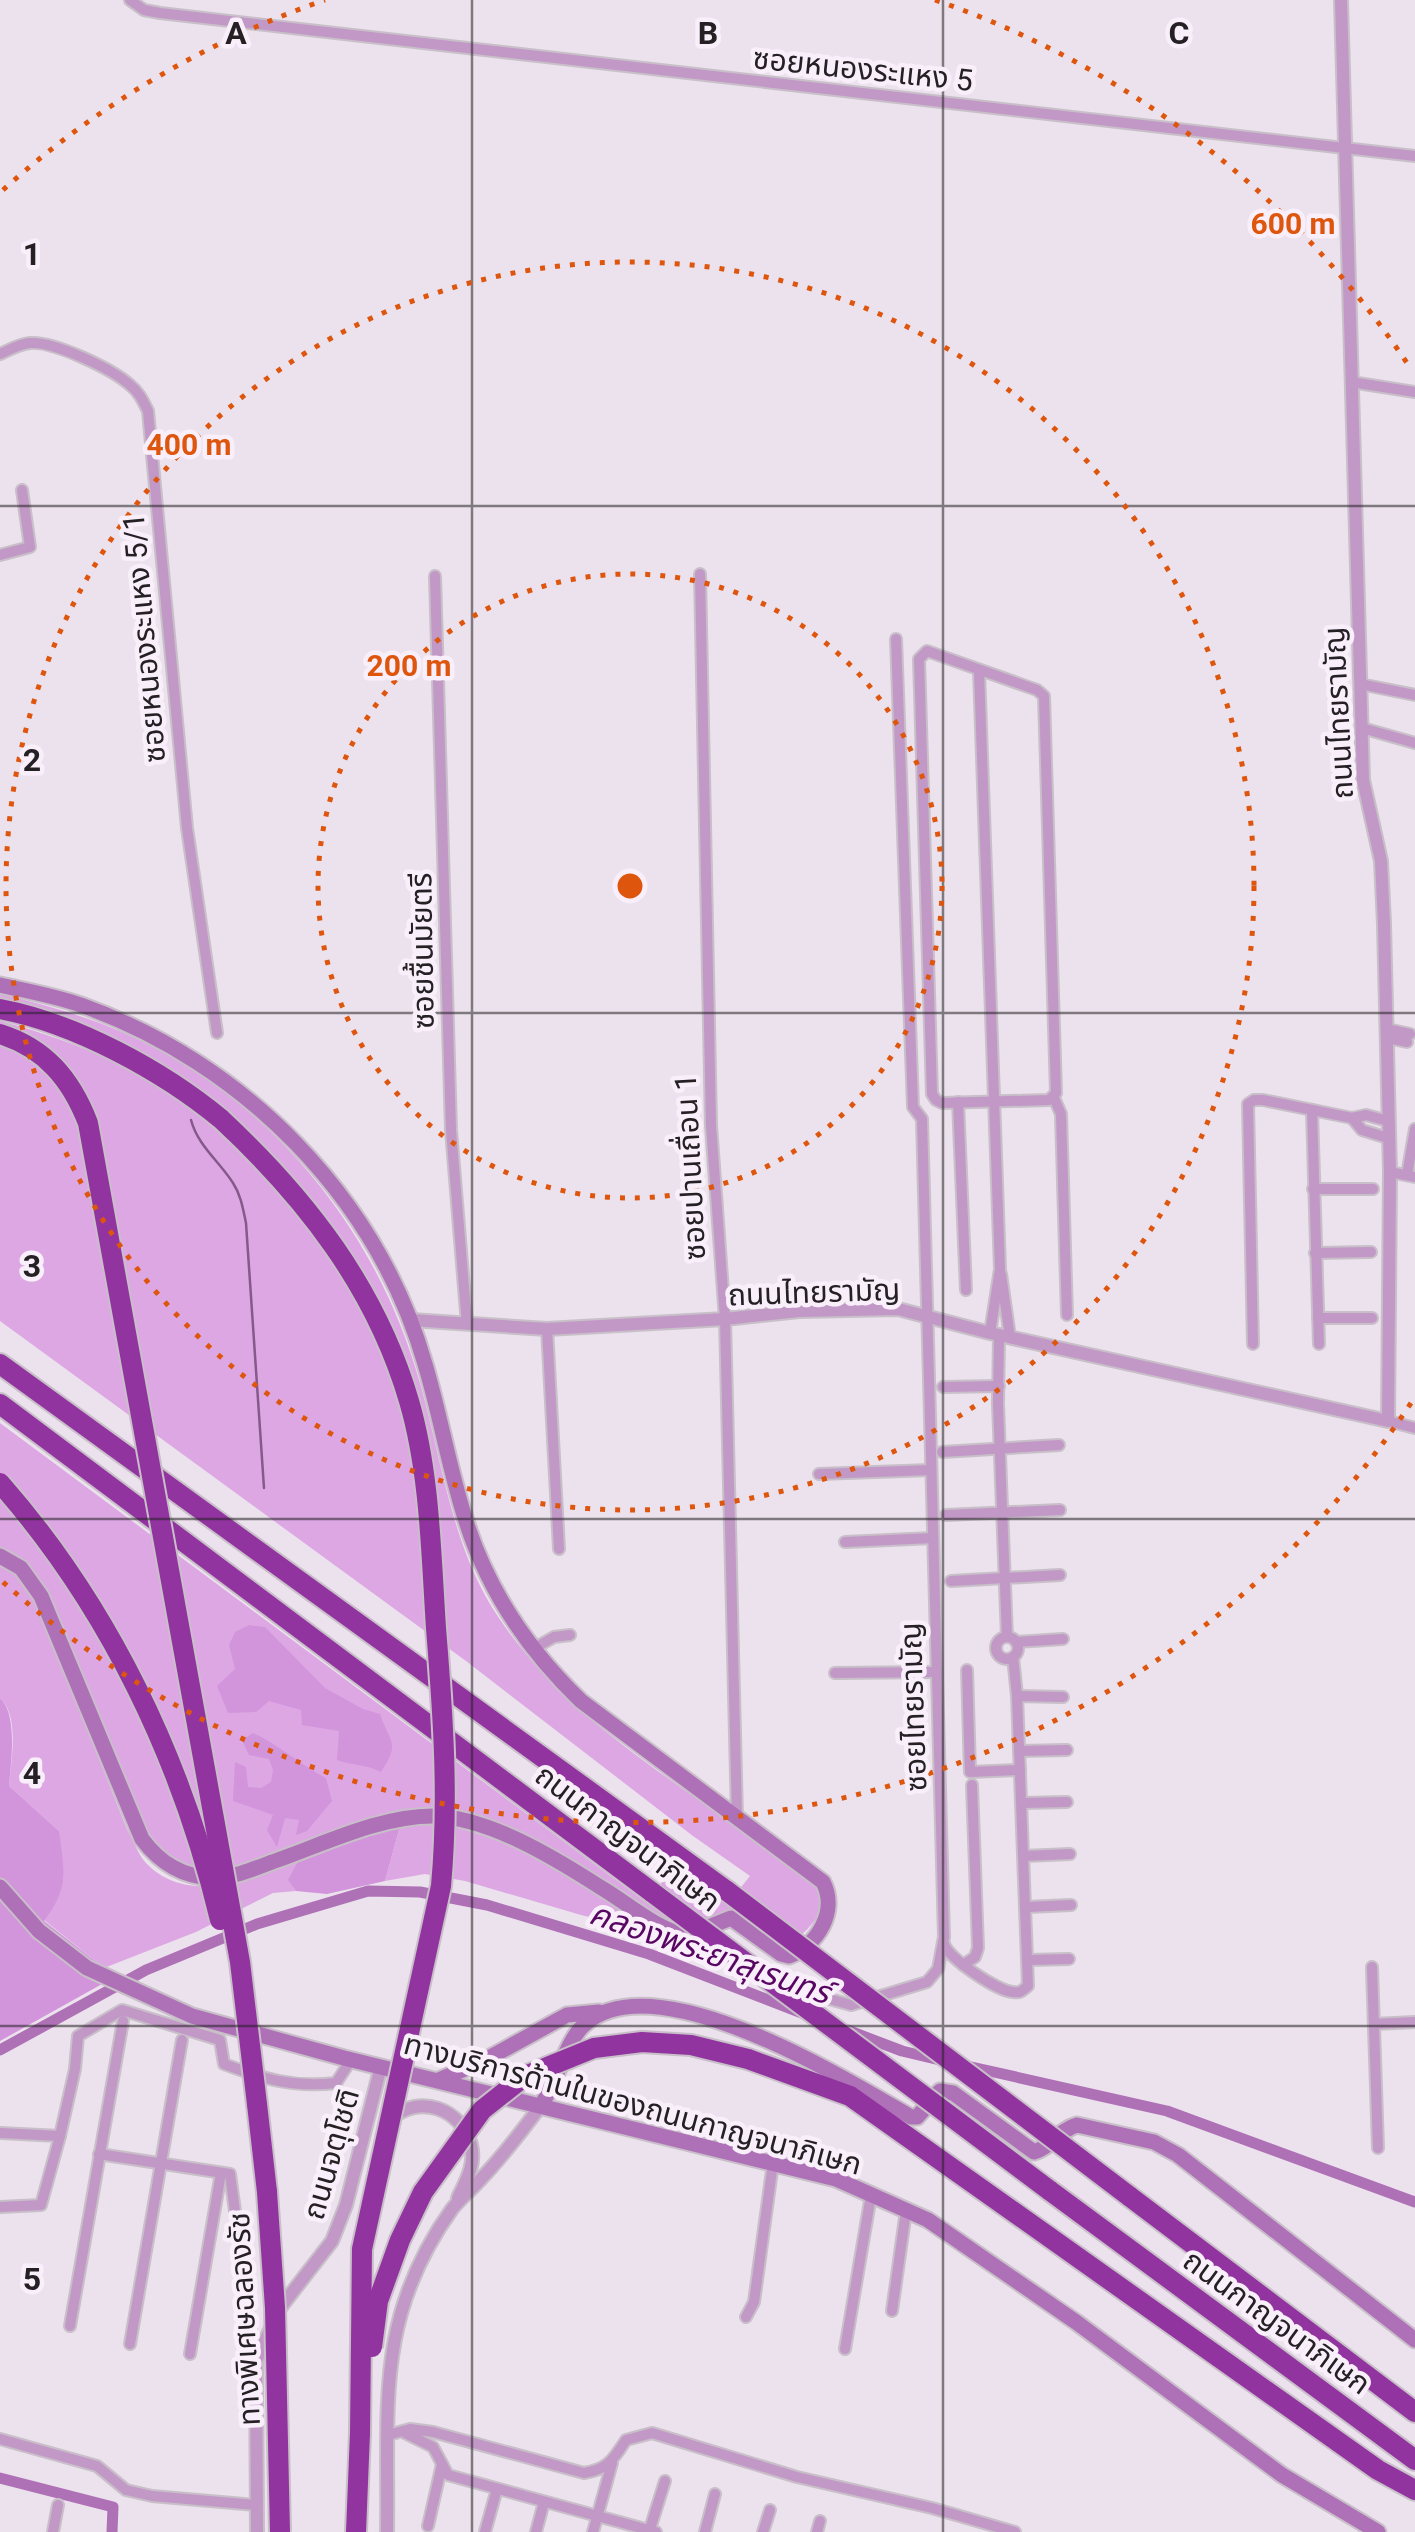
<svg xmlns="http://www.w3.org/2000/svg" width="1415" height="2532" viewBox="0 0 1415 2532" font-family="Roboto,'Noto Sans Thai',sans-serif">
	<rect width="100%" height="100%" fill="#ece2ed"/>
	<g fill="#dda7e4">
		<path d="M0 994C42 1004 83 1015 122 1032 271 1098 376 1228 420 1383 442 1460 452 1550 499 1618 560 1709 648 1763 735 1826 763 1846 795 1865 819 1890 829 1915 804 1933 787 1947 742 1913 745 1900 691 1929L667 1923 605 1881 502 1828 440 1811 213 1872 177 1866 153 1845 26 1564 11 1552 0 1549V1423L648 1904 675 1862 730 1901 750 1876 693 1836 466 1661 0 1321V1021C79 1042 152 1073 214 1128L226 1113 0 1005Z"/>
		<path d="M0 1564 12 1568 29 1586 127 1829C133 1840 138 1854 146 1863 187 1906 253 1880 299 1859L289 1880 296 1891 273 1893 196 1932 104 1968 44 1920 59 1831 9 1786C11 1761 20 1716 0 1698Z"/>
		<path d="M425 1822C507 1832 578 1881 646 1925L634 1928 581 1915 465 1881 425 1874 385 1881 400 1826Z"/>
	</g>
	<g fill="#d294db">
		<path d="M249 1625 265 1627 325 1688 363 1709 380 1714C390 1744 401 1741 381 1772 366 1764 353 1766 337 1760L339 1731 302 1725 301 1710 269 1701 256 1712 228 1713 217 1686 235 1669 229 1645 235 1632Z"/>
		<path d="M0 1698C18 1714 11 1763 9 1786L59 1831C64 1871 70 1887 44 1921L104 1968 111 1979 0 2041Z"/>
		<path d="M253 1733C280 1745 300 1765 326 1778L332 1801 307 1831 296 1835 299 1820 285 1818 277 1847 267 1830 273 1815 233 1801 235 1762 246 1767 248 1787 261 1788 271 1782 273 1770 269 1759 249 1755 242 1740Z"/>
		<path d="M400 1826 385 1881 327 1894 296 1891 288 1880 299 1859Z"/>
	</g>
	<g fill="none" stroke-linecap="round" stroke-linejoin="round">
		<path stroke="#85598a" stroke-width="2.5" d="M191 1120C198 1146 219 1161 233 1183 241 1195 243 1209 246 1223L264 1488"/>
		<g stroke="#ae71b6" stroke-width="11">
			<path d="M847 2030 902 2051 944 2061"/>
			<path d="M0 2050 146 1970 257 1924 368 1891 420 1892 487 1905 649 1954 802 2013"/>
			<path d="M967 2066 1167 2111 1415 2202"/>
			<path d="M0 2478 113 2507 112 2532"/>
		</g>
		<g stroke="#c8bfc9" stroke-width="14">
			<g id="minor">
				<path d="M130 0 144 10 160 13 1415 156"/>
				<path d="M0 354C9 350 19 344 30 343 54 341 112 369 130 385 139 392 143 401 148 411L187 828 217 1033"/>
				<path d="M1351 382 1415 392"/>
				<path d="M0 555 30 547 22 490"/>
				<path d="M700 574 711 1125 725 1319 737 1817"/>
				<path d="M435 576 451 1130 467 1324"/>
				<path d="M927 651 1037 690 1044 696 1056 1093 1049 1100 942 1103 936 1100 932 1094 919 659Z"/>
				<path d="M979 671 1000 1269 990 1333"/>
				<path d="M1360 684 1415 695"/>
				<path d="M1362 728 1415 743"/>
				<path d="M1387 1029 1410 1034"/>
				<path d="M1388 1038 1407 1042"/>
				<path d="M1054 1098 1061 1114 1067 1315"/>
				<path d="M958 1102 966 1290"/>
				<path d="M1312 1110 1319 1344"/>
				<path d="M1352 1118 1362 1130 1388 1138"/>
				<path d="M1390 1172 1415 1177"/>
				<path d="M1407 1175 1415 1129"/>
				<path d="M1313 1189H1373"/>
				<path d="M1315 1253 1371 1252"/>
				<path d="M1001 1274 1010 1337"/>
				<path d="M1318 1318H1372"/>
				<path d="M547 1329 559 1549"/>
				<path d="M999 1334 998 1404 1007 1637"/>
				<path d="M1253 1344 1248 1104 1254 1100H1263L1352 1118 1366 1115 1388 1121"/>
				<path d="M943 1387 999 1386"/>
				<path d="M1388 1421 1415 1428"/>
				<path d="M942 1452 1059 1445"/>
				<path d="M819 1474 931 1470"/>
				<path d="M946 1515 1060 1510"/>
				<path d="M845 1542 933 1538"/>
				<path d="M951 1581 1060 1575"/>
				<circle cx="1007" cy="1648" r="11"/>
				<path d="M1016 1642 1063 1639"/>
				<path d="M533 1649 554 1637 570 1635"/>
				<path d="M967 1670 970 1772 1020 1770"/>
				<path d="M835 1673 937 1672"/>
				<path d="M1017 1696 1063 1697"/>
				<path d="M1019 1751 1067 1750"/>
				<path d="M1022 1803 1067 1802"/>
				<path d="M1024 1856 1070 1854"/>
				<path d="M1027 1907 1071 1905"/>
				<path d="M944 1944C948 1958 997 1991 1013 1992 1022 1993 1021 1991 1028 1986L1017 1696 1013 1657"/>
				<path d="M1029 1960 1069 1959"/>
				<path d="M963 1965 975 1957 978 1948 972 1785"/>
				<path d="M1372 1967 1378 2148"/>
				<path d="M822 1997 851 2005 927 1982 938 1969 944 1937 922 1119 913 1107 896 639"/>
				<path d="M1374 2024 1415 2022"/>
				<path d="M0 2133 60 2136"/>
				<path d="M99 2154 230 2174 255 2360"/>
				<path d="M0 2207 41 2205 60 2136 75 2069 78 2036 122 2010 220 2040 224 2064C264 2079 293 2088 336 2083L351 2060"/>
				<path d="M892 2311 906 2211"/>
				<path d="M746 2317 754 2302 773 2163"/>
				<path d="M70 2326 123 2021"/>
				<path d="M130 2344 182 2040"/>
				<path d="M845 2349 871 2195"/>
				<path d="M190 2354 221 2173"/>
				<path d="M405 2433 433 2447 448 2475 656 2532"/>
				<path d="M388 2435 410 2429 433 2432 584 2473C608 2469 613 2460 626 2440L652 2433 797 2477 932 2508 1015 2532"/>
				<path d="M0 2439 97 2466 126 2490 152 2496 256 2505"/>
				<path d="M428 2526 442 2464"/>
				<path d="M53 2532 58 2505"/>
				<path d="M485 2532 497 2489"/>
				<path d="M536 2532 544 2502"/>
				<path d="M593 2532 612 2463"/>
				<path d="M649 2532 665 2481"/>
				<path d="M705 2532 715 2494"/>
				<path d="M763 2532 770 2510"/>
				<path d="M817 2532 820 2521"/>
			</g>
		</g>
		<g stroke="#c8bfc9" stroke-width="16">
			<g id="tertiary">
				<path d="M411 1320 547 1329 725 1319 799 1311 898 1309 990 1333 1388 1421 1390 1172 1384 924 1381 861 1363 780 1341 0"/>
				<path d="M391 2119C419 2093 462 2109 471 2145 476 2164 466 2181 458 2198"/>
				<path d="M257 2532 256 2361 280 2308 332 2241 346 2205 381 2066"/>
				<path d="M387 2532C389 2407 374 2318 452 2209 460 2199 470 2191 479 2181 502 2157 522 2131 542 2104"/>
			</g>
		</g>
		<g stroke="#c8bfc9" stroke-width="19">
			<g id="secondary">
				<path d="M0 985C27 991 55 996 81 1005 244 1063 377 1197 425 1364 440 1414 449 1468 465 1518 487 1589 528 1650 581 1701L823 1882C838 1911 818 1945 789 1956L781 1954 731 1918 686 1936C653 1927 629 1904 600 1887 555 1858 488 1817 433 1816 379 1816 322 1845 272 1862 254 1869 232 1878 213 1878 182 1877 160 1863 142 1839L41 1596 21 1568 0 1556"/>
				<path d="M0 1887 39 1931 87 1968 192 2016 344 2058 836 2179 928 2220 1076 2322 1282 2475 1378 2532"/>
				<path d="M439 2080 485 2060 567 2015 599 2012"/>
				<path d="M542 2104C556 2082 567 2039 585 2024 656 1962 844 2078 911 2117H917L940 2091 953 2093 1034 2152C1050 2148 1059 2130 1077 2125L1154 2142 1178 2155 1415 2340"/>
			</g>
		</g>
		<g stroke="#c8bfc9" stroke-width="24">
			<g id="motorway">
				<path d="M0 1009C75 1023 163 1071 221 1119"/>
				<path d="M0 1364 727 1891"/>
				<path d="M0 1404 653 1893"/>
				<path d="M748 2059 850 2096 1378 2470 1415 2490"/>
				<path d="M257 2104 267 2192"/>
				<path d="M1049 2190 1415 2460"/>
				<path d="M1129 2196 1415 2412"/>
				<path d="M356 2532 360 2433"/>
			</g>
		</g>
		<use href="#minor" stroke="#c298c7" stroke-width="10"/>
		<use href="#tertiary" stroke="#c298c7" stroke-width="12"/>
		<use href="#secondary" stroke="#ae70b7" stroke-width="15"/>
		<use href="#motorway" stroke="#92349f" stroke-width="20"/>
		<g stroke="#c8bfc9" stroke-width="24" stroke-linecap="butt">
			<g id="motorway-bridge">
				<path d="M0 1034C45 1048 71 1079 88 1123L240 1962 257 2104"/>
				<path d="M221 1119C306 1198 376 1288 409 1401 430 1473 431 1553 436 1628 443 1714 449 1799 441 1886L362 2249 360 2433"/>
				<path d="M0 1483C109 1607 182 1760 220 1920"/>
				<path d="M727 1891 1129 2196"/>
				<path d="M653 1893 1049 2190"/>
				<path d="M267 2192 275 2308 280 2532"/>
				<path d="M372 2347 378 2301 400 2240 423 2192 482 2110 525 2076 594 2048 642 2042 691 2045 748 2059"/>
			</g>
		</g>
		<use href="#motorway-bridge" stroke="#92349f" stroke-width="20"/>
	</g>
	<path fill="none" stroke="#242024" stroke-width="2.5" stroke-opacity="0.55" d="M472 0V2532M943 0V2532M0 506H1415M0 1013H1415M0 1519H1415M0 2026H1415"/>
	<g fill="none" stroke="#de560d" stroke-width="5" stroke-dasharray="5 10">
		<circle cx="630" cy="886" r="312"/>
		<circle cx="630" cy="886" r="624"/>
		<path d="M1411 1403A937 937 0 0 1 3 1582M3 190A937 937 0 0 1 325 0M935 0A937 937 0 0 1 1411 369"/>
	</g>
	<g text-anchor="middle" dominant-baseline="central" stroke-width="9" stroke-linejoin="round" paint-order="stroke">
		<g font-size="30" fill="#242024" stroke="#f9effa">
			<text transform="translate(863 69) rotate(6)">ซอยหนองระแหง 5</text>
			<text transform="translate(144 638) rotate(-95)">ซอยหนองระแหง 5/1</text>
			<text transform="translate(1338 713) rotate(-93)">ถนนไทยรามัญ</text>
			<text transform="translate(422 951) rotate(-91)">ซอยชื้นมัยตรี</text>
			<text transform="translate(690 1167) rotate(-93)">ซอยปานเถื่อน 1</text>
			<text transform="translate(814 1292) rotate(-2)">ถนนไทยรามัญ</text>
			<text transform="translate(913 1707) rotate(-92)">ซอยไทยรามัญ</text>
			<text transform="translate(628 1838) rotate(37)">ถนนกาญจนาภิเษก</text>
			<text transform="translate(633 2104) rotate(15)">ทางบริการด้านในของถนนกาญจนาภิเษก</text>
			<text transform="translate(331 2154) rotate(-74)">ถนนจตุโชติ</text>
			<text transform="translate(244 2319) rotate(-93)">ทางพิเศษฉลองรัช</text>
			<text transform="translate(1277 2322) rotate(36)">ถนนกาญจนาภิเษก</text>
		</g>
		<g font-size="32" font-style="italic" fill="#570662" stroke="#f9effa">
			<text transform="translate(710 1953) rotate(19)">คลองพระยาสุเรนทร์</text>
		</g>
	</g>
	<g font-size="32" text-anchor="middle" font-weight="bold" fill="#242024" stroke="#f9effa" stroke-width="9" stroke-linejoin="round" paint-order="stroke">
		<text x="236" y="44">A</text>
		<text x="708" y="44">B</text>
		<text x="1179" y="44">C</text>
		<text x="32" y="265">1</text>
		<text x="32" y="771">2</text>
		<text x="32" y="1277">3</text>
		<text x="32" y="1784">4</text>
		<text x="32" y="2290">5</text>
	</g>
	<circle cx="630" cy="886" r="15" fill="#de560d" stroke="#f9effa" stroke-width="5"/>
	<g font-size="30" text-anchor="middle" font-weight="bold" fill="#de560d" stroke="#f9effa" stroke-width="9" stroke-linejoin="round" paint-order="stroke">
		<text x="1293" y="234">600 m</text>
		<text x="189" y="455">400 m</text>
		<text x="409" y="676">200 m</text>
	</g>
</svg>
